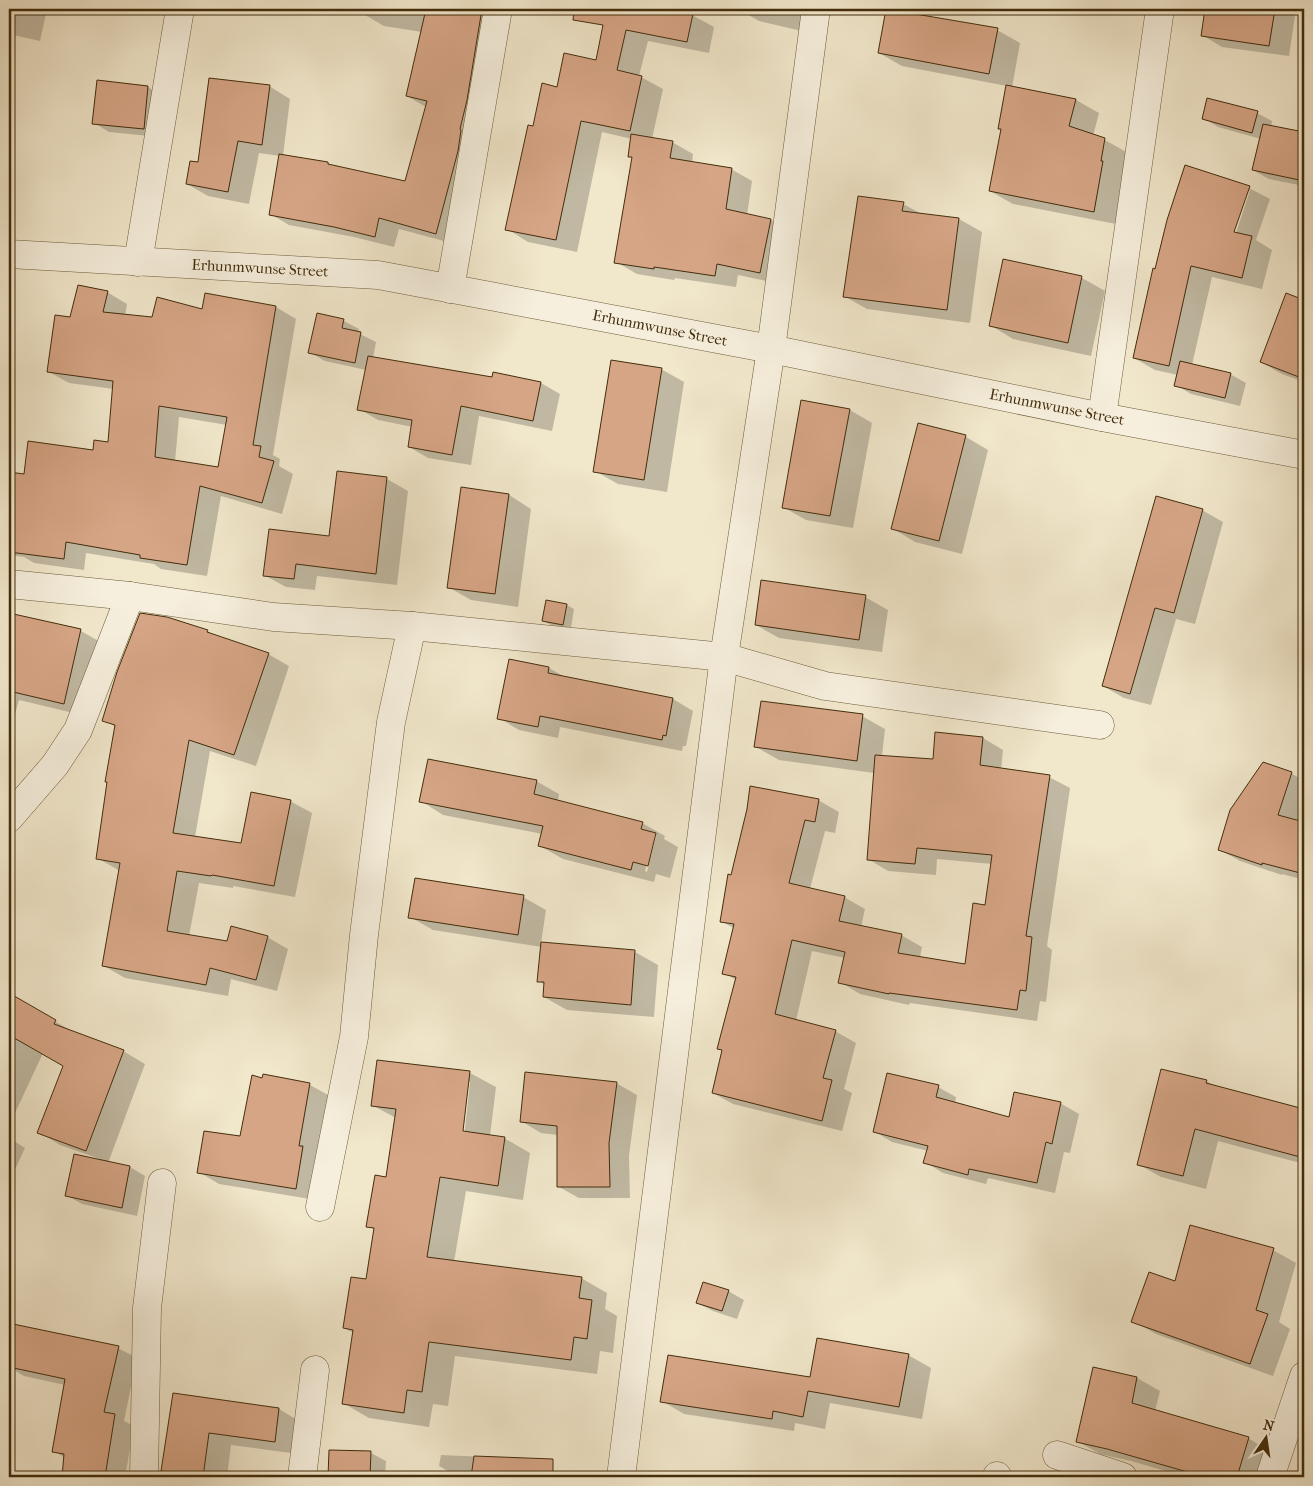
<svg xmlns="http://www.w3.org/2000/svg" width="1313" height="1486" viewBox="0 0 1313 1486" font-family="'IM FELL French Canon',serif">
	<rect width="100%" height="100%" fill="#f1e7cb"/>
	<filter id="stains"><feTurbulence type="fractalNoise" baseFrequency=".004" numOctaves="4"/><feColorMatrix values="0 0 0 0 .2 0 0 0 0 .09 0 0 0 0 .02 0 0 0 .5 -.17"/></filter>
	<radialGradient id="worn" r=".72"><stop offset=".6" stop-color="#630" stop-opacity="0"/><stop offset="1" stop-color="#630" stop-opacity=".3"/></radialGradient>
	<g fill="#0003" fill-rule="evenodd">
		<path d="M9 9H47L40 41 9 34Z"/>
		<path d="M366 9H507L455 244 399 229 394 247 354 237 289 225 270 214 280 156 259 153 249 204 208 196 187 184 199 164 269 86 290 99 283 156 328 163 332 166 406 183 426 107 407 96 422 32 384 26 365 15Z"/>
		<path d="M608 9H659L692 15 714 27 709 53 648 41 639 76 663 89 652 139 672 142 693 154 692 163 731 169 752 181 747 215 771 220 792 232 781 284 738 275 736 287 675 278 674 280 637 274 616 262 633 158 629 156 632 139 602 132 577 252 528 242 507 229 534 128 558 88 597 62Z"/>
		<path d="M738 9H816L810 33 759 21Z"/>
		<path d="M1206 9H1296L1289 56 1222 47 1202 35Z"/>
		<path d="M997 30 1020 43 1012 88 1076 100 1099 113 1093 136 1105 140 1128 153 1116 224 1013 204 990 191 1002 130 999 128 1007 86 902 66 879 53Z"/>
		<path d="M98 82 148 87 163 96 159 137 109 132 94 123Z"/>
		<path d="M1257 113 1272 121 1271 127 1304 134V186L1269 179 1253 170 1261 139 1218 127 1203 118Z"/>
		<path d="M1249 188 1270 199 1256 240 1272 250 1262 289 1212 277 1192 365 1230 374 1246 383 1240 406 1191 394 1176 385 1178 375 1155 370 1134 358 1156 270ZM1247 190H1250L1234 239 1231 238Z"/>
		<path d="M903 204 922 214 959 219 982 232 970 323 867 309 844 296Z"/>
		<path d="M1004 261 1082 278 1105 291 1091 356 1013 339 990 325Z"/>
		<path d="M107 292 127 304 125 316 153 318 203 310 276 307 296 319 273 455 280 459 279 466 293 474 282 514 221 496 207 576 161 569 154 564 86 553 84 570 34 563 24 557 9 555V473L25 476 94 451 109 444 114 389 69 383 49 372 71 319ZM179 417 227 425 219 469 175 462Z"/>
		<path d="M1287 295 1304 301V382L1282 374 1261 362Z"/>
		<path d="M318 315 344 321 359 329 358 333 376 342 373 358 493 379 494 373 541 383 560 394 552 431 479 416 471 465 428 458 409 447 413 427 378 420 359 409 366 370 325 361 309 352Z"/>
		<path d="M661 369 684 382 667 492 618 484 595 471Z"/>
		<path d="M850 410 872 423 853 528 806 520 783 507Z"/>
		<path d="M966 437 988 450 962 554 915 542 892 528Z"/>
		<path d="M338 473 387 479 408 491 397 585 317 576 315 590 286 587 264 575 330 537Z"/>
		<path d="M509 495 531 509 518 607 471 600 448 587Z"/>
		<path d="M1202 510 1223 522 1195 624 1176 619 1151 705 1124 698 1103 686Z"/>
		<path d="M865 597 888 610 882 652 779 638 756 625Z"/>
		<path d="M547 602 567 605 574 609 571 628 551 625 543 621Z"/>
		<path d="M36 621 81 631 102 643 86 716 19 700 9 736V647L28 653Z"/>
		<path d="M207 631 220 638 268 654 289 666 256 766 210 751 195 837 242 844 290 801 312 813 295 897 233 886V888L199 883 189 936 228 943 267 937 288 949 277 991 231 979 228 996 125 978 104 966 120 871 97 858 116 727 104 720Z"/>
		<path d="M549 668 565 677 673 699 693 711 686 746H683L682 751 560 727 558 738 519 730 499 718Z"/>
		<path d="M862 716 885 729 882 756 934 760 983 738 1003 750 1001 770 1049 777 1070 788 1047 946 1052 950 1046 1002 1040 1001 1037 1021 910 1003 909 1005 860 994 840 982 845 958 812 951 796 1021 835 1031 856 1043 844 1089 852 1093 842 1131 733 1104 713 1093 723 1051 719 1048 736 980 724 973 735 929 721 921 732 876 818 800 839 812 835 833 825 831 810 889 844 897 865 909 861 927 901 935 922 947 920 958 966 965 986 906 992 864 937 859 936 875 888 871 868 859 874 773 779 760 756 747Z"/>
		<path d="M1291 773 1304 781V806L1299 822 1304 823V880L1282 874V875L1240 861 1220 850Z"/>
		<path d="M536 781 559 794 558 801 642 823 665 836 664 839 678 847 670 878 656 874 654 882 563 859 540 846 543 834 443 815 421 801ZM654 836H656L647 872 645 871Z"/>
		<path d="M523 897 546 910 541 943 635 952 658 965 654 1017 567 1010 544 997 545 985 539 981 542 947 433 930 410 917Z"/>
		<path d="M9 995 77 1034 123 1051 145 1064 108 1163 130 1167 145 1176 137 1216 82 1204 66 1195 100 1159 60 1145 39 1132 64 1066 43 1053 9 1126Z"/>
		<path d="M378 1061 470 1073 496 1087 490 1136 504 1138 530 1153 523 1200 466 1191 454 1262 581 1278 607 1293 605 1309 617 1316 613 1353 600 1351 597 1374 455 1356 448 1406 433 1404 429 1427 369 1418 343 1403 354 1333 344 1328 367 1281 375 1230 368 1226 387 1178 396 1118 372 1105ZM468 1082H470L464 1137H461Z"/>
		<path d="M264 1076 310 1085 330 1096 316 1200 219 1184 199 1172 241 1138Z"/>
		<path d="M1206 1081 1217 1087 1304 1111V1164L1218 1141 1206 1189 1161 1177 1138 1164Z"/>
		<path d="M616 1083 637 1095 629 1156 630 1198H579L559 1187 558 1135 541 1133 521 1121Z"/>
		<path d="M938 1087 956 1097 955 1104 1010 1119 1060 1103 1079 1114 1070 1153 1064 1152 1055 1193 988 1178 986 1184 943 1173 925 1162 928 1151 892 1142 874 1131Z"/>
		<path d="M9 1138 25 1148 12 1176 9 1175Z"/>
		<path d="M1273 1250 1296 1263 1279 1322 1290 1329 1273 1376 1156 1334 1133 1321 1176 1283Z"/>
		<path d="M728 1291 744 1300 737 1319 713 1311 697 1303Z"/>
		<path d="M14 1325 118 1348 137 1358 124 1421 134 1426 125 1477H63L65 1458 54 1451 65 1385 24 1376 9 1367V1349Z"/>
		<path d="M908 1355 931 1368 922 1419 830 1403 825 1429 795 1423 794 1431 684 1414 662 1401 811 1379Z"/>
		<path d="M1094 1368 1137 1378 1160 1391 1155 1411 1248 1438 1271 1452 1264 1477H1186L1131 1461 1100 1454 1077 1441Z"/>
		<path d="M174 1394 279 1409 302 1423 298 1454 231 1445 227 1477H162Z"/>
		<path d="M330 1451 371 1453 386 1461 385 1477H330Z"/>
		<path d="M441 1455 530 1459 545 1468 544 1477H467L455 1475 439 1466Z"/>
	</g>
	<g fill="#d6a586" stroke="#432d0b" fill-rule="evenodd">
		<path d="M426 9H482L467 100 460 129 461 130 458 151 436 234 379 218 375 237 334 227 269 215 279 154 328 162V164L405 181 427 101 406 96Z"/>
		<path d="M574 9H694L687 42 626 30 617 70 642 76 630 131 581 121 556 240 505 230 528 125 533 126 542 83 557 87 564 53 596 60 603 25 573 20Z"/>
		<path d="M886 9 998 28 989 74 878 53Z"/>
		<path d="M1205 9H1275L1269 46 1201 36Z"/>
		<path d="M209 78 270 85 262 145 238 141 228 192 186 184 190 161 198 162Z"/>
		<path d="M97 80 148 86 144 129 92 124Z"/>
		<path d="M1006 85 1076 99 1069 126 1105 138 1101 161H1103L1094 212 989 191 1001 129H998Z"/>
		<path d="M1207 98 1258 111 1252 133 1202 119Z"/>
		<path d="M1263 124 1304 132V181L1252 170Z"/>
		<path d="M631 134 673 141 670 158 732 168 726 209 771 219 760 273 717 264 715 276 654 267V269L614 263 632 157H628Z"/>
		<path d="M1185 165 1250 186 1234 232 1252 236 1242 278 1191 266 1169 366 1133 358 1153 268 1155 269 1167 220Z"/>
		<path d="M858 196 904 202 902 211 959 218 947 310 843 297Z"/>
		<path d="M1003 259 1082 276 1068 343 989 326Z"/>
		<path d="M78 285 108 291 103 312 152 317 157 297 202 309 205 293 276 306 253 445 261 446 259 457 274 461 262 503 200 486 187 565 140 558V555L66 542 64 559 9 552V472L24 474 28 441 93 450 94 440 108 442 113 381 47 372 55 315 70 317ZM159 406 227 417 218 467 155 457Z"/>
		<path d="M1286 293 1304 300V379L1260 362Z"/>
		<path d="M317 313 344 319 342 328 361 332 355 363 308 353Z"/>
		<path d="M368 356 492 377 493 372 541 382 533 421 461 406 452 455 408 447 412 420 357 410Z"/>
		<path d="M611 360 662 368 644 480 593 472Z"/>
		<path d="M1180 361 1231 373 1225 398 1174 386Z"/>
		<path d="M801 400 850 409 830 516 782 508Z"/>
		<path d="M918 423 966 435 939 541 891 529Z"/>
		<path d="M337 471 387 477 376 574 296 564 294 579 263 576 269 529 329 536Z"/>
		<path d="M461 487 509 494 495 594 447 588Z"/>
		<path d="M1156 496 1203 509 1174 613 1155 608 1130 694 1102 686Z"/>
		<path d="M761 580 866 595 859 640 755 625Z"/>
		<path d="M546 600 567 604 563 625 542 621Z"/>
		<path d="M9 613 81 629 64 704 9 691Z"/>
		<path d="M140 613 167 617 208 630 207 632 269 653 234 755 189 740 173 833 241 843 251 792 291 800 274 886 212 875 211 876 177 871 167 931 227 941 231 926 268 936 256 980 210 968 206 985 102 966 120 863 96 859 107 782H105L115 725 102 721 117 672Z"/>
		<path d="M509 659 549 667 548 673 673 698 666 736 663 735 662 740 540 716 538 727 497 719Z"/>
		<path d="M761 701 863 714 857 761 754 747Z"/>
		<path d="M935 732 983 737 980 765 1050 775 1026 936 1032 937 1026 991 1020 990 1017 1010 889 993V994L838 983 845 952 792 940 775 1014 836 1030 823 1078 832 1080 822 1121 712 1093 722 1050 717 1049 736 977 722 974 734 924 720 922 728 874 731 875 747 809 750 786 819 799 815 822 805 820 789 883 845 896 839 921 902 934 898 953 965 964 973 903 985 905 992 855 917 848 915 864 867 860 875 755 933 759Z"/>
		<path d="M428 759 537 780 534 794 643 822 641 829 656 833 648 866 633 862 631 870 538 846 543 826 419 802Z"/>
		<path d="M1263 762 1292 772 1278 815 1304 822V874L1262 863V865L1218 850 1230 810Z"/>
		<path d="M415 878 524 895 518 935 408 918Z"/>
		<path d="M541 942 635 950 631 1005 543 997 544 982H537Z"/>
		<path d="M9 993 56 1020 54 1024 124 1050 86 1151 37 1133 63 1066 9 1035Z"/>
		<path d="M377 1060 470 1071 463 1131 505 1137 498 1186 440 1177 427 1257 582 1277 579 1298 592 1300 587 1339 574 1337 571 1360 429 1342 422 1392 407 1390 404 1413 342 1404 353 1330 343 1328 351 1277 366 1279 374 1228 366 1227 375 1175 386 1177 396 1109 371 1106Z"/>
		<path d="M1161 1069 1207 1080 1206 1083 1304 1109V1158L1195 1129 1183 1176 1137 1165Z"/>
		<path d="M525 1072 617 1082 609 1143 610 1187H557V1126L520 1122Z"/>
		<path d="M887 1073 939 1085 936 1097 1009 1117 1014 1092 1061 1102 1052 1144 1046 1142 1037 1183 969 1169 968 1175 923 1163 928 1146 873 1132Z"/>
		<path d="M263 1074 310 1083 299 1146H303L296 1189 197 1173 204 1131 240 1136 252 1075 262 1078Z"/>
		<path d="M74 1154 130 1166 122 1208 65 1196Z"/>
		<path d="M1190 1225 1274 1248 1256 1310 1268 1314 1250 1364 1131 1322 1149 1272 1175 1281Z"/>
		<path d="M703 1282 729 1290 722 1311 696 1303Z"/>
		<path d="M13 1324 119 1346 104 1412 115 1414 105 1477H62L64 1454 52 1452 65 1379 9 1367V1343Z"/>
		<path d="M817 1338 909 1354 899 1407 808 1391 803 1417 773 1411 772 1419 660 1402 668 1355 810 1377Z"/>
		<path d="M1093 1367 1137 1377 1132 1403 1249 1437 1237 1477H1205L1107 1449 1076 1442Z"/>
		<path d="M173 1393 279 1408 275 1442 209 1433 203 1477 161 1471Z"/>
		<path d="M329 1450 371 1451 370 1477H328Z"/>
		<path d="M474 1456 553 1459V1477H471Z"/>
	</g>
	<g fill="none" stroke-linecap="round" stroke-linejoin="round">
		<g stroke="#6e5c3b" stroke-width="29">
			<g id="minor">
				<path d="M9 254 378 275 771 349 1102 417 1304 455"/>
				<path d="M138 262 180 9"/>
				<path d="M450 289 498 9"/>
				<path d="M1102 417 1160 9"/>
				<path d="M9 584 130 596 273 617 412 626 724 657 825 686 1100 725"/>
				<path d="M9 818 55 765 78 730 130 596"/>
				<path d="M320 1207 354 1037 364 935 391 722 412 626"/>
				<path d="M1057 1455 1123 1477"/>
				<path d="M144 1477 147 1308 162 1183"/>
				<path d="M302 1477 315 1370"/>
				<path d="M621 1477 724 657 771 349 816 9"/>
				<path d="M997 1477V1476"/>
				<path d="M1270 1477 1304 1376"/>
			</g>
		</g>
		<use href="#minor" stroke="#f6efdd" stroke-width="28"/>
	</g>
	<g text-anchor="middle" dominant-baseline="central" stroke-width="4" stroke-linejoin="round" paint-order="stroke">
		<g font-size="15" fill="#432d0b" stroke="#f6efdd">
			<text transform="translate(260 268) rotate(3)">Erhunmwunse Street</text>
			<text transform="translate(660 328) rotate(11)">Erhunmwunse Street</text>
			<text transform="translate(1057 407) rotate(11)">Erhunmwunse Street</text>
		</g>
	</g>
	<rect width="1313" height="1486" fill="none" stroke="#f1e7cb" stroke-width="30"/>
	<rect x="10" y="10" width="1293" height="1466" fill="none" stroke="#432d0b" stroke-width="2.5"/>
	<rect x="15" y="15" width="1283" height="1456" fill="none" stroke="#432d0b"/>
	<g transform="translate(1266 1438) rotate(13)" stroke="#f6efdd" stroke-width="4" paint-order="stroke">
	<path d="M0-4L9 19L0 12L-9 19Z" fill="#432d0b"/>
	<text y="-8" font-size="14" font-weight="bold" text-anchor="middle" fill="#432d0b">N</text>
	</g>
	<rect width="100%" height="100%" filter="url(#stains)"/>
	<rect width="100%" height="100%" fill="url(#worn)"/>
</svg>
